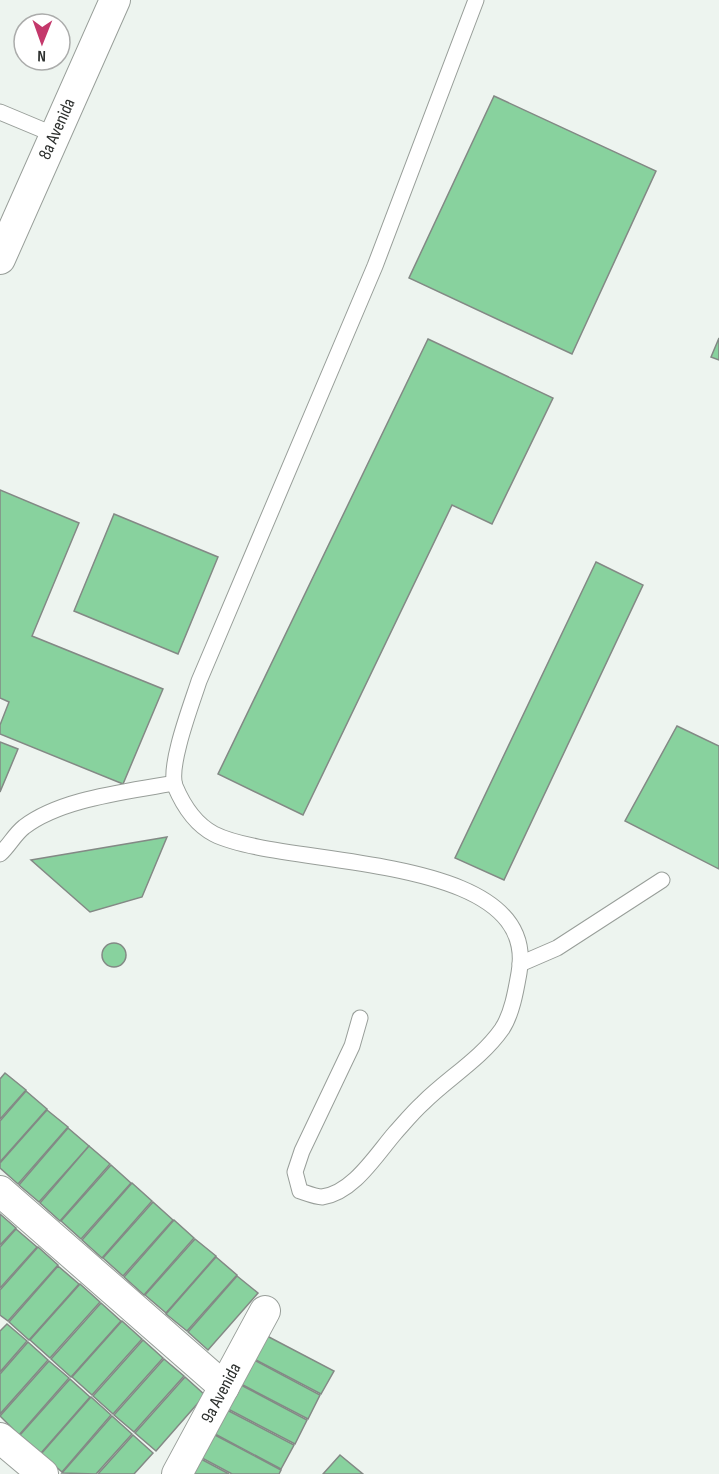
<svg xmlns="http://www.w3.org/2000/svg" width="719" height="1474" viewBox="0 0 719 1474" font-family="'Sofia Sans Condensed',sans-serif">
	<rect width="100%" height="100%" fill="#edf4ef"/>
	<g fill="#88d29e" stroke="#838985" stroke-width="1.5">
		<path d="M494 96 656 171 572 354 409 278Z"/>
		<path d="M719 338V360L711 357Z"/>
		<path d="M428 339 553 398 492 524 452 505 303 815 218 774Z"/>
		<path d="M0 490 79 523 32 636 163 689 123 784 0 734V725L9 702 0 698Z"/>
		<path d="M114 514 218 557 178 654 74 611Z"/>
		<path d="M596 562 643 585 504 880 455 858Z"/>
		<path d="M677 726 719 746V869L625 821Z"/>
		<path d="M0 742 18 749 0 792Z"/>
		<path d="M167 837 142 897 90 912 31 860Z"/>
		<circle cx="114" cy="955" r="12"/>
		<path d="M5 1073 26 1090 0 1119V1079Z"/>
		<path d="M26 1091 47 1109 0 1162V1121Z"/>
		<path d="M47 1110 68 1127 18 1184 0 1168V1163Z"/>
		<path d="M68 1128 89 1146 39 1202 19 1185Z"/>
		<path d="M89 1146 110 1164 60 1221 40 1203Z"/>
		<path d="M111 1165 131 1183 81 1239 61 1221Z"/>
		<path d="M132 1183 152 1201 102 1258 82 1240Z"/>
		<path d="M153 1202 173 1220 123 1276 103 1258Z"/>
		<path d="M0 1214 16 1228 0 1245Z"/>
		<path d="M174 1220 194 1238 144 1295 124 1277Z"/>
		<path d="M16 1229 37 1247 0 1288V1247Z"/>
		<path d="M195 1239 216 1256 166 1313 145 1295Z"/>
		<path d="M38 1247 58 1265 8 1321 0 1315V1290Z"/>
		<path d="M216 1257 237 1275 187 1331 166 1314Z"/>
		<path d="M58 1266 79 1284 29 1340 9 1322Z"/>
		<path d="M237 1276 258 1293 208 1350 188 1332Z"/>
		<path d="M80 1284 100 1302 50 1358 30 1340Z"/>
		<path d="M101 1303 121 1321 71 1377 51 1359Z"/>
		<path d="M122 1321 142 1339 92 1395 72 1377Z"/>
		<path d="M7 1324 27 1341 0 1372V1331Z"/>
		<path d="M267 1336 334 1371 321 1394 254 1359Z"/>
		<path d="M143 1340 163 1358 113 1414 93 1396Z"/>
		<path d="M28 1342 48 1360 0 1414V1374Z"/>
		<path d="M164 1359 184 1376 134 1432 114 1415Z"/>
		<path d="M254 1360 320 1395 308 1419 241 1384Z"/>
		<path d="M49 1361 69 1378 19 1435 0 1416Z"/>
		<path d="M185 1377 205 1395 156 1451 135 1433Z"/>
		<path d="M70 1379 90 1397 41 1453 20 1435Z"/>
		<path d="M241 1385 307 1420 295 1444 228 1409Z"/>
		<path d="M91 1397 111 1415 62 1472 41 1454Z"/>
		<path d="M227 1410 294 1445 281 1469 215 1434Z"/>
		<path d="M112 1416 132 1434 96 1474 62 1473Z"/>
		<path d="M133 1435 153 1453 134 1474H98Z"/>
		<path d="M215 1435 281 1470 279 1474H232L202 1458Z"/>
		<path d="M340 1455 363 1474H323Z"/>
		<path d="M201 1459 229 1474H193Z"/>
	</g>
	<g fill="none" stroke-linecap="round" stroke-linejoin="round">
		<g stroke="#989e99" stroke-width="17">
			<g id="service">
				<path d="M0 112 55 135"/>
				<path d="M0 854C9 846 14 835 24 827 62 798 128 792 174 783"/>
				<path d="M520 964 557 948 662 880"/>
				<path d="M360 1018 352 1046 302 1151 295 1172 300 1191C306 1193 316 1197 322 1197 353 1193 376 1155 395 1133 404 1123 413 1112 423 1103 448 1078 481 1059 502 1029 512 1014 516 990 519 973 541 850 283 869 214 834 195 824 183 805 175 786 168 765 192 703 199 681L375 266 476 0"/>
			</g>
		</g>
		<g stroke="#989e99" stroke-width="32">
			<g id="minor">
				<path d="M0 259 115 0"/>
				<path d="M0 1191 224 1387"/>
				<path d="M0 1438 43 1474"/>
				<path d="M177 1474 265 1311"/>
			</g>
		</g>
		<use href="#service" stroke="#fff" stroke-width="15"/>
		<use href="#minor" stroke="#fff" stroke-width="30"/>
	</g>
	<g text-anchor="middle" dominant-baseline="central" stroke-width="4.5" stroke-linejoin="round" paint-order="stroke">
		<g font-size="18" fill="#2d302e" stroke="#fff">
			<text transform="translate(57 129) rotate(-66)">8a Avenida</text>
			<text transform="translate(221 1393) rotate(-62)">9a Avenida</text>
		</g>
	</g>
	<g transform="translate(42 42) rotate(181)"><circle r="28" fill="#ffffff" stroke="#abacab" stroke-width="1.5"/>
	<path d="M0-4.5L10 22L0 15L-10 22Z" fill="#c4386b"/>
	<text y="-9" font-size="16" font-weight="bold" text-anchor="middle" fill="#2d302e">N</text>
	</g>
</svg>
